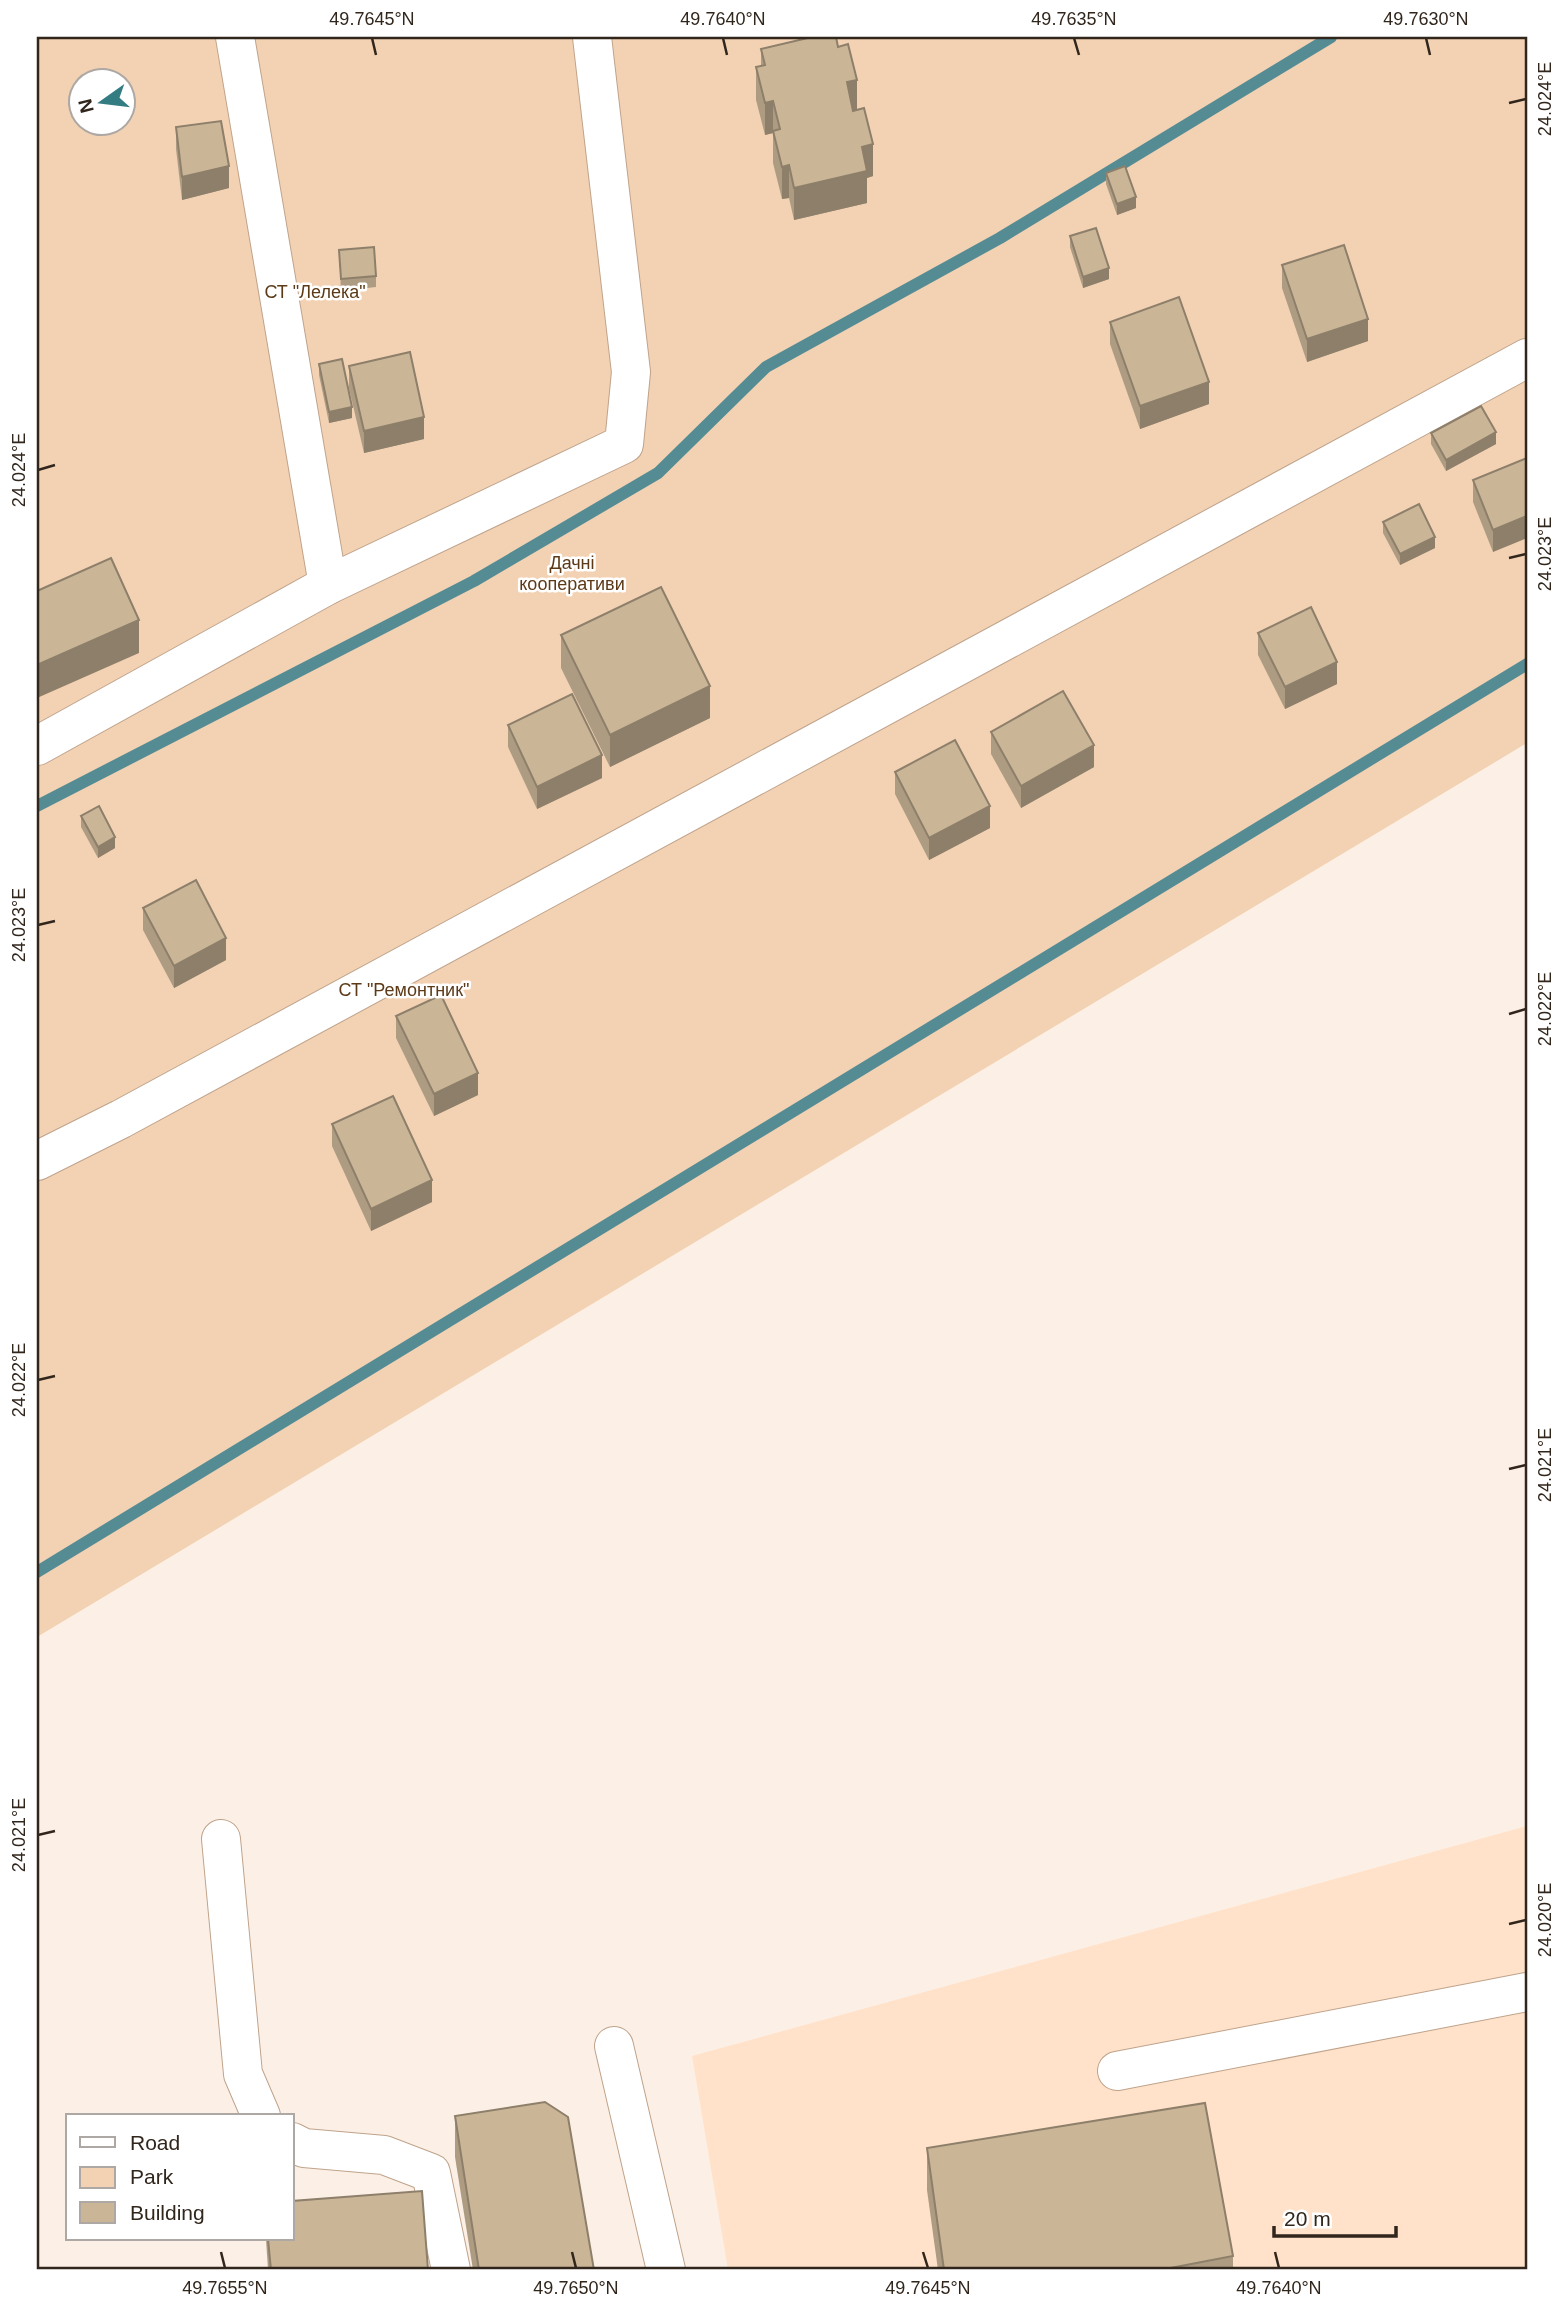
<svg xmlns="http://www.w3.org/2000/svg" width="1564" height="2307" viewBox="0 0 1564 2307" font-family="Helvetica,sans-serif">
	<rect width="100%" height="100%" fill="#fcf0e6"/>
	<path fill="#ffe2c9" d="M1527 1826V2270H728L692 2056Z"/>
	<path fill="#f3d2b4" fill-rule="evenodd" d="M37 37H1527V743L37 1637ZM80 80H122V122H80Z"/>
	<g fill="none" stroke-linecap="round" stroke-linejoin="round">
		<g stroke="#558c94" stroke-width="12">
			<path d="M37 806 474 581 658 473 766 367 1000 238 1331 37"/>
			<path d="M37 1572 1527 664"/>
		</g>
		<g stroke="#bfa38b" stroke-width="40">
			<g id="minor">
				<path d="M235 37 328 585"/>
				<path d="M37 746 328 585 624 444 631 372 592 37"/>
				<path d="M37 1161 121 1119 1527 358"/>
				<path d="M221 1839 243 2074 261 2116"/>
				<path d="M614 2046 666 2270"/>
				<path d="M1117 2071 1527 1992"/>
				<path d="M292 2142 304 2148 384 2155 431 2173 451 2270"/>
			</g>
		</g>
		<use href="#minor" stroke="#fff" stroke-width="38"/>
	</g>
	<g fill="#ae9c82">
		<path d="M761 49 857 110 873 176 867 178V203L794 220 789 198 782 199 773 163V133L765 135 756 100V67L761 66Z"/>
		<path d="M176 127 229 188 182 200 176 149Z"/>
		<path d="M1106 173 1136 208 1117 215 1106 184Z"/>
		<path d="M1070 236 1109 279 1083 288 1070 247Z"/>
		<path d="M339 250 376 276V287L341 291Z"/>
		<path d="M1282 265 1368 341 1307 362 1282 288Z"/>
		<path d="M1110 322 1209 404 1140 429 1110 344Z"/>
		<path d="M319 364 352 418 329 423 319 375Z"/>
		<path d="M349 366 424 439 364 453 349 388Z"/>
		<path d="M1431 433 1496 444 1446 471 1431 444Z"/>
		<path d="M1527 458 1493 552 1473 502V480Z"/>
		<path d="M1383 522 1435 548 1400 565 1383 533Z"/>
		<path d="M1258 633 1337 684 1285 709 1258 655Z"/>
		<path d="M561 635 710 718 610 767 561 668Z"/>
		<path d="M508 725 602 778 537 809 508 747Z"/>
		<path d="M991 732 1094 767 1021 808 991 754Z"/>
		<path d="M895 772 990 828 929 860 895 794Z"/>
		<path d="M81 816 115 848 98 858 81 827Z"/>
		<path d="M143 908 226 960 174 988 143 930Z"/>
		<path d="M396 1016 478 1095 434 1116 396 1038Z"/>
		<path d="M332 1124 432 1202 371 1231 332 1146Z"/>
		<path d="M455 2116 594 2270H473L455 2157Z"/>
		<path d="M927 2148 1233 2256V2270H938L927 2190Z"/>
		<path d="M266 2239H292L428 2270H268Z"/>
	</g>
	<g fill="#8d7f6a">
		<path d="M857 80V112L847 115V82Z"/>
		<path d="M773 101V133L765 135V103Z"/>
		<path d="M873 144V176L867 178V203L794 220V188L862 147Z"/>
		<path d="M789 165V198L782 199V167Z"/>
		<path d="M229 166V188L182 200V177Z"/>
		<path d="M1136 197V208L1117 215V204Z"/>
		<path d="M1109 268V279L1083 288V277Z"/>
		<path d="M1368 319V341L1307 362V339Z"/>
		<path d="M1209 382V404L1140 429V406Z"/>
		<path d="M352 407V418L329 423V412Z"/>
		<path d="M424 417V439L364 453V431Z"/>
		<path d="M1496 432V444L1446 471V460Z"/>
		<path d="M1527 516V538L1493 552V530Z"/>
		<path d="M1435 537V548L1400 565V554Z"/>
		<path d="M139 620V653L37 698V665Z"/>
		<path d="M1337 662V684L1285 709V687Z"/>
		<path d="M710 686V718L610 767V735Z"/>
		<path d="M1094 745V767L1021 808V786Z"/>
		<path d="M602 755V778L537 809V787Z"/>
		<path d="M990 806V828L929 860V838Z"/>
		<path d="M115 837V848L98 858V847Z"/>
		<path d="M226 938V960L174 988V966Z"/>
		<path d="M478 1073V1095L434 1116V1094Z"/>
		<path d="M432 1180V1202L371 1231V1209Z"/>
	</g>
	<g fill="#cab597" stroke="#8d7f6a" stroke-width="2">
		<path d="M812 37H836L838 47 848 44 857 80 847 82 853 111 864 108 873 144 862 147 867 171 794 188 789 165 782 167 773 131 780 129 773 101 765 103 756 67 765 65 761 49Z"/>
		<path d="M221 121 229 166 182 177 176 127Z"/>
		<path d="M1125 166 1136 197 1117 204 1106 173Z"/>
		<path d="M1096 228 1109 268 1083 277 1070 236Z"/>
		<path d="M1344 245 1368 319 1307 339 1282 265Z"/>
		<path d="M374 247 376 276 341 279 339 250Z"/>
		<path d="M1179 297 1209 382 1140 406 1110 322Z"/>
		<path d="M410 352 424 417 364 431 349 366Z"/>
		<path d="M342 359 352 407 329 412 319 364Z"/>
		<path d="M1481 406 1496 432 1446 460 1431 433Z"/>
		<path d="M1527 458V516L1493 530 1473 480Z"/>
		<path d="M1419 504 1435 537 1400 554 1383 522Z"/>
		<path d="M111 558 139 620 37 665V591Z"/>
		<path d="M661 587 710 686 610 735 561 635Z"/>
		<path d="M1311 607 1337 662 1285 687 1258 633Z"/>
		<path d="M1063 691 1094 745 1021 786 991 732Z"/>
		<path d="M572 694 602 755 537 787 508 725Z"/>
		<path d="M955 740 990 806 929 838 895 772Z"/>
		<path d="M99 806 115 837 98 847 81 816Z"/>
		<path d="M196 880 226 938 174 966 143 908Z"/>
		<path d="M441 995 478 1073 434 1094 396 1016Z"/>
		<path d="M393 1096 432 1180 371 1209 332 1124Z"/>
		<path d="M545 2102 568 2117 594 2270H479L455 2116Z"/>
		<path d="M1205 2103 1233 2256 1160 2270H944L927 2148Z"/>
		<path d="M422 2191 428 2270H271L268 2239H292V2201Z"/>
	</g>
	<path fill="none" stroke="#31261c" stroke-width="2.5" d="M372 38 376 55M723 38 727 55M1074 38 1079 55M1426 38 1430 55M1509 103 1526 99M38 470 55 465M1509 558 1526 554M38 925 55 921M1509 1014 1526 1009M38 1380 55 1376M1509 1469 1526 1465M38 1835 55 1831M1509 1924 1526 1920M221 2252 225 2268M572 2252 576 2268M923 2252 928 2268M1275 2252 1279 2268"/>
	<g text-anchor="middle" dominant-baseline="central" stroke-width="5" stroke-linejoin="round" paint-order="stroke">
		<g font-size="18" fill="#5c3a17" stroke="#fff">
			<text x="315" y="292">СТ "Лелека"</text>
			<text x="572" y="563">Дачні<tspan x="572" dy="21">кооперативи</tspan></text>
			<text x="404" y="990">СТ "Ремонтник"</text>
		</g>
	</g>
	<rect width="1564" height="2307" fill="none" stroke="#ffffff" stroke-width="77"/>
	<rect x="66" y="2114" width="228" height="126" fill="#ffffff" stroke="#ada8a4" stroke-width="2"/>
	<rect x="80" y="2137" width="35" height="10" fill="#ffffff" stroke="#ada8a4" stroke-width="2"/>
	<text x="130" y="2150" font-size="21" fill="#31261c">Road</text>
	<rect x="80" y="2167" width="35" height="21" fill="#f3d2b4" stroke="#ada8a4" stroke-width="2"/>
	<text x="130" y="2184" font-size="21" fill="#31261c">Park</text>
	<rect x="80" y="2202" width="35" height="21" fill="#cab597" stroke="#ada8a4" stroke-width="2"/>
	<text x="130" y="2220" font-size="21" fill="#31261c">Building</text>
	<g transform="translate(102 102) rotate(256)"><circle r="33" fill="#ffffff" stroke="#ada8a4" stroke-width="2"/>
	<path d="M0-5L12 26L0 18L-12 26Z" fill="#337c81"/>
	<text y="-10" font-size="19" font-weight="bold" text-anchor="middle" fill="#31261c">N</text>
	</g>
	<path d="M1274 2226v10h122v-10" fill="none" stroke="#31261c" stroke-width="3.5"/>
	<text x="1284" y="2226" font-size="21" fill="#31261c" stroke="#ffffff" stroke-width="5" paint-order="stroke">20 m</text>
	<rect x="38" y="38" width="1488" height="2230" fill="none" stroke="#31261c" stroke-width="2.5"/>
	<g font-size="18" text-anchor="middle" fill="#31261c">
		<text x="372" y="25">49.7645°N</text>
		<text x="723" y="25">49.7640°N</text>
		<text x="1074" y="25">49.7635°N</text>
		<text x="1426" y="25">49.7630°N</text>
		<text transform="translate(1545 99) rotate(-90)" y="6">24.024°E</text>
		<text transform="translate(19 470) rotate(-90)" y="6">24.024°E</text>
		<text transform="translate(1545 554) rotate(-90)" y="6">24.023°E</text>
		<text transform="translate(19 925) rotate(-90)" y="6">24.023°E</text>
		<text transform="translate(1545 1009) rotate(-90)" y="6">24.022°E</text>
		<text transform="translate(19 1380) rotate(-90)" y="6">24.022°E</text>
		<text transform="translate(1545 1465) rotate(-90)" y="6">24.021°E</text>
		<text transform="translate(19 1835) rotate(-90)" y="6">24.021°E</text>
		<text transform="translate(1545 1920) rotate(-90)" y="6">24.020°E</text>
		<text x="225" y="2294">49.7655°N</text>
		<text x="576" y="2294">49.7650°N</text>
		<text x="928" y="2294">49.7645°N</text>
		<text x="1279" y="2294">49.7640°N</text>
	</g>
</svg>
